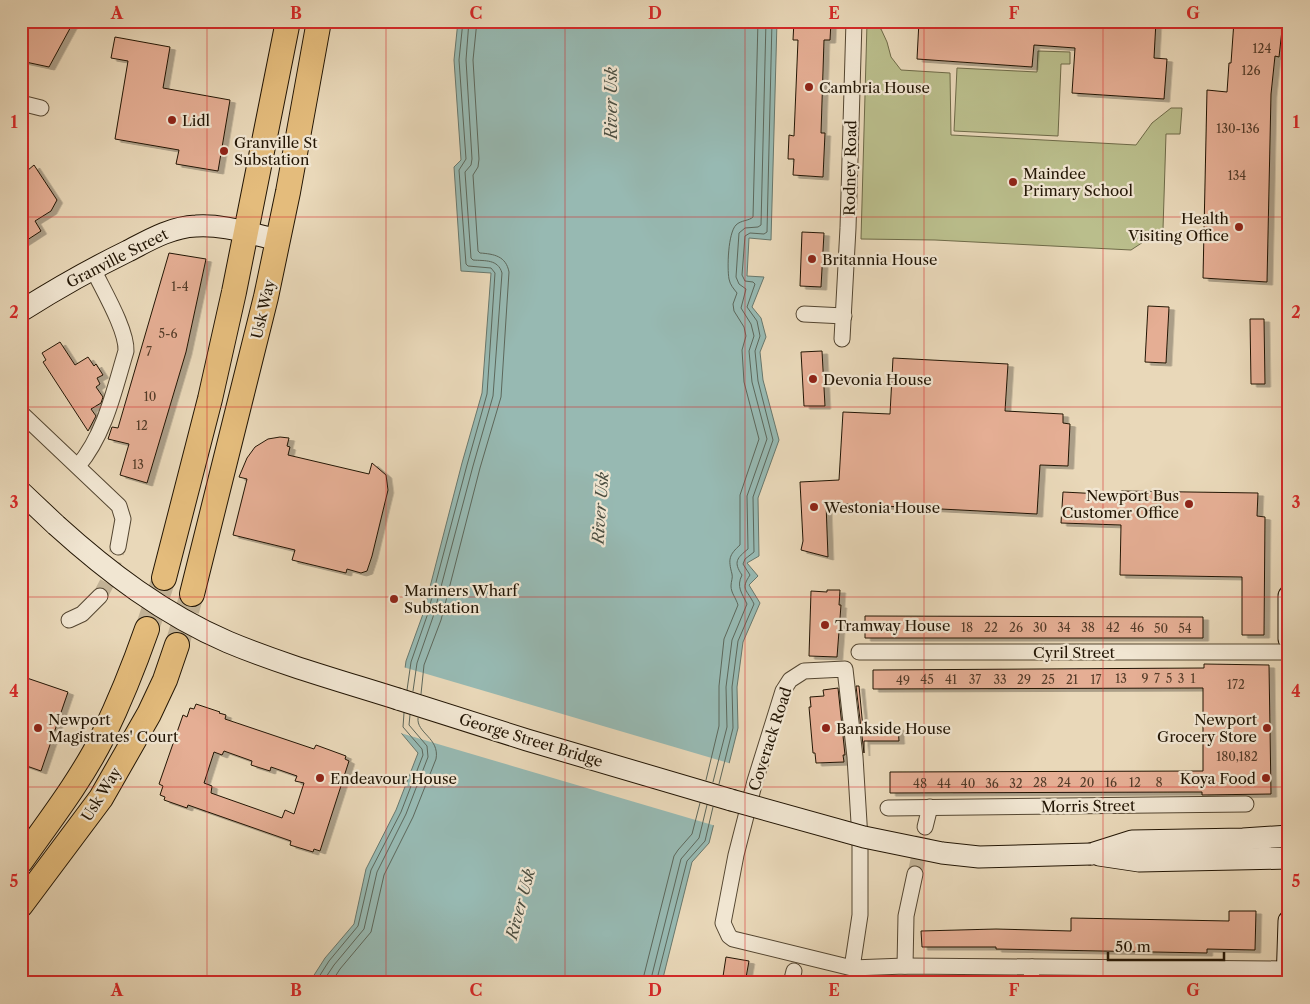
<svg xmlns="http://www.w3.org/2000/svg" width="1310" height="1004" viewBox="0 0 1310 1004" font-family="'Libre Caslon Text',serif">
	<defs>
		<filter id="shadow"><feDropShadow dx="5.5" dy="3" stdDeviation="0" flood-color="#0004"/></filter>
	</defs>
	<rect width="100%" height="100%" fill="#e9d8b9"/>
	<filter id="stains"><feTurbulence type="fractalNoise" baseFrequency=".004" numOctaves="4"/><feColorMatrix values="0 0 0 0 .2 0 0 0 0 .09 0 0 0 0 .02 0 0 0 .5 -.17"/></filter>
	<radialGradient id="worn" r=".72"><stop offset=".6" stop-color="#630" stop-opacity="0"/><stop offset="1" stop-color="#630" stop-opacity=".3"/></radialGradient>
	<g fill="#babe8c" stroke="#6e6a48">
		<path d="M867 23 881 29 887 42 891 57 901 70 950 73 951 135 1136 145 1152 123 1171 108H1182L1180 134H1166L1163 229 1131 250 935 240 861 239Z"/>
		<path d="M1038 51 1070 52V64H1061L1058 136 954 131 957 68 1037 72Z"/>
	</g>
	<path fill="#97b9b2" stroke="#68776c" d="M458 21H777L771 240 749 238 747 276 764 277 752 307 761 318 766 337 760 352 763 380 779 440 758 498 759 556 747 563 758 576 749 585 760 603 743 642 737 687 738 728 709 843 692 862 663 978 660 983H309L325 958 354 924 366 869 396 810 418 753 397 728 406 661 423 614 462 463 482 393 491 273 461 271 454 167 461 160 454 60Z"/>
	<path fill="#e9d8b9" d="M403 667 732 764 716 826 397 732 395 728Z"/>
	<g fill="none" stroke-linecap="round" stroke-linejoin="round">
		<g stroke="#5c675b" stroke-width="1">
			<path d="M407 690 411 662 427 616 467 465 487 394 495 273 491 268 468 266 466 264 459 170 466 159 459 60 463 21"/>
			<path d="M413 691 417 663 433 617 473 466 493 396 502 273C498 259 485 261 473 260L471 258 465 172 471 165 472 159 466 60 469 21"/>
			<path d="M421 694 424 665 441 620 480 468 501 397 509 272C506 256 494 254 480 253L478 251 473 175 478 167 479 159 473 60 477 21"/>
			<path d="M706 780 719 726V686L724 639 738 605C736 598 731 593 731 586 731 581 733 578 732 574 728 559 729 555 740 545V495L759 439 744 382 742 350 746 336 744 327 734 311 733 304 737 293C734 289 730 285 729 279 727 268 728 233 736 225 741 220 749 221 753 217L758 21"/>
			<path d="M713 782 727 727 726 687 732 640 747 604C742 593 736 587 742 575 733 562 737 558 748 549L747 496 767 439 752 382 749 351 754 336 751 324 741 308 746 289 739 284 736 277 739 233 745 228 758 227 761 225 766 21"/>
			<path d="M719 784 733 728 732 687 738 641 754 604C747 589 740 590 750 575L743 564 745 559 754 552 753 497 773 440 758 381 755 351 760 336 757 321 747 307 755 284 753 282 745 281 742 275 745 236 750 233 764 234 767 232 772 21"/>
			<path d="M315 983 329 961 358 926 371 870 401 812 423 755 422 749 403 727 404 713"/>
			<path d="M322 983 334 965 364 929 377 872 406 814 428 757 427 746 409 725 410 715"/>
			<path d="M331 983 340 969 371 932 384 875 413 817 436 759C440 738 416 733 418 718"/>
			<path d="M642 983 674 856 678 850 692 834 700 803"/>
			<path d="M650 983 681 859 699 838 707 805"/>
			<path d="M656 983 687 861 705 841 713 807"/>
		</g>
	</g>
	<g fill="#e5ae94" stroke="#221504" fill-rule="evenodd" filter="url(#shadow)">
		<path d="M21 21H74L49 67 21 61Z"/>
		<path d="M794 21H831L830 40H824L821 133H825L823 177 793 175 794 159H788L789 135 794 136 798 40H793Z"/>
		<path d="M919 21 1001 24V21H1156L1154 58 1167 59 1164 99 1072 93 1075 48 1034 45 1032 67 917 59Z"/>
		<path d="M1234 21H1283L1279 57 1275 56 1271 94 1267 282 1203 278 1207 90 1227 92 1229 63H1231Z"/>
		<path d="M115 37 170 47 163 88 230 100 218 171 176 164 179 150 115 139 128 61 111 58Z"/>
		<path d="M34 165 57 200 51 211 35 221 41 231 21 244V176Z"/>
		<path d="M802 232 824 233 821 287 800 286Z"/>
		<path d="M169 253 206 259 186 352 147 483 120 475 129 444 108 439 112 427 118 428Z"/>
		<path d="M1148 306 1169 307 1166 363 1145 362Z"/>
		<path d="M1250 319H1264L1265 384H1251Z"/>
		<path d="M60 342 75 365 88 357 94 366 96 364 103 375 97 378 100 384 96 387 103 397 101 403 91 409 96 416 88 431 43 362 46 360 42 353Z"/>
		<path d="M822 351 825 406H804L801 352Z"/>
		<path d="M893 358 1008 364 1005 411 1063 414V423L1070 424 1068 466 1040 465 1037 514 826 503 828 557 801 550 803 541 800 482 839 480 843 412 890 414Z"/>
		<path d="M280 437 289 438 287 446 290 447 288 455 369 474 372 463 386 475 388 490 372 556 367 571 361 573 347 569 346 573 292 560 295 550 233 535 247 479 239 477 247 458 255 447 268 439Z"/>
		<path d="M1121 491 1258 493 1257 516 1265 517 1264 635H1242V577L1120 575 1121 525 1061 523 1063 492 1121 495Z"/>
		<path d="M827 590H840L839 605H841L837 657 809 656 811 591 827 592Z"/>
		<path d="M865 616 1203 617V638H865Z"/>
		<path d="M1204 664 1269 665 1271 794 1202 795V792H1189L890 793V772L1203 771V688L873 689V670L1204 668Z"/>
		<path d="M21 676 68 692 41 771 21 764Z"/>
		<path d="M856 686H859L863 728 898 727 899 741H864V753Z"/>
		<path d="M838 688 845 755H843L844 762 816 763 815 753H813L809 707H811L810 697 824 696 823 690Z"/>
		<path d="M196 704 220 712 219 713 226 715 225 719 314 749 316 745 346 756 345 759 349 761 320 851 314 849 313 852 290 845 291 841 188 805 187 808 164 800 165 797 160 795 163 786 159 784 183 715 187 717 190 708 194 709ZM224 751 252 761 251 765 270 771 271 767 297 776 295 781 304 783 294 814 285 810 282 818 211 793 212 786 204 783 214 752 222 755Z"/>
		<path d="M1229 911H1256L1255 950 1207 949V953L996 949V947H922L921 931 996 929 1071 931V918L1229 921Z"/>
		<path d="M726 957 749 961 745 983H722Z"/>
	</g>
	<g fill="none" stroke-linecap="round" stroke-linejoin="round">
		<g stroke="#c1b195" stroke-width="15" stroke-dasharray="15 8" stroke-linecap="butt">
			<path d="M100 596 110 577 118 547"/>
			<path d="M915 874 925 827"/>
		</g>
		<g stroke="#c1b195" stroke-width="24" stroke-dasharray="24 12" stroke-linecap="butt">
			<path d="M147 629 164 578"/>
			<path d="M177 645 192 594"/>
		</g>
		<g stroke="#544631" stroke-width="17">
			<g id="street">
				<path d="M21 103 41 108"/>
				<path d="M804 314 844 316"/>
				<path d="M842 339 848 228 854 21"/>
				<path d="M21 413 119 506 123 519 118 547"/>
				<path d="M78 466C105 434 114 391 126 351 127 330 103 290 93 269"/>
				<path d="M69 620 82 614 100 596"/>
				<path d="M859 652H1289"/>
				<path d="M888 808 1246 804"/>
				<path d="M925 827 930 807"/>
				<path d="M905 966 906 916 915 874"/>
				<path d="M852 968 860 915V839L855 757 845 669 804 671 790 680 783 691 755 781 736 855 723 923 729 936 733 939 852 968 905 966 1287 969"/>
				<path d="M791 983 794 971"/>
				<path d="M1031 983 1032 967"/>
			</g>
		</g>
		<g stroke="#221504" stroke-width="23">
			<g id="secondary">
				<path d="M21 311C56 289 91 269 128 251 149 240 171 227 196 226 223 224 251 234 278 240"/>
				<path d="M21 492 56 525"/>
				<path d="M1289 596V639"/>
				<path d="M398 699 527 740 731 800"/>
				<path d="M1091 854 1132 841 1243 839 1289 836"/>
				<path d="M1099 855 1139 861 1289 858"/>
				<path d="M1287 983 1289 921"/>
			</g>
		</g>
		<g stroke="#221504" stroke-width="26">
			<g id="primary">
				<path d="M164 578 210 399 234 292 288 21"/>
				<path d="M192 594 266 297 288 192 319 21"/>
				<path d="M21 861C50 820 81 780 103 736 120 701 134 666 147 629"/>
				<path d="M21 905 101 798 149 714 165 680 177 645"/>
			</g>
		</g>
		<use href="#street" stroke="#f1e6d2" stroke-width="15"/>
		<use href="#secondary" stroke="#f1e6d2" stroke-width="21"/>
		<use href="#primary" stroke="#e4bc7c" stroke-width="24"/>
		<g stroke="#221504" stroke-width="23" stroke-linecap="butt">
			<g id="secondary-bridge">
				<path d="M56 525C108 572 163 614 228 642 283 665 341 681 398 699"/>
				<path d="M731 800 864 837 942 853 979 857 1091 854"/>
			</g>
		</g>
		<use href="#secondary-bridge" stroke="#f1e6d2" stroke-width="21"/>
	</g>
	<path fill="none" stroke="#d62828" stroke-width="1" stroke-opacity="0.55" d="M207 21V983M386 21V983M565 21V983M745 21V983M924 21V983M1103 21V983M21 217H1289M21 407H1289M21 597H1289M21 787H1289"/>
	<g fill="#8f2418" stroke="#f1e6d2" stroke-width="2">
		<circle cx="809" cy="87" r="5"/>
		<circle cx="172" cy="120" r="5"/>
		<circle cx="224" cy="151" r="5"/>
		<circle cx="1013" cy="182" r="5"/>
		<circle cx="1239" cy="227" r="5"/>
		<circle cx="812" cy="259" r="5"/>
		<circle cx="813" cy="379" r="5"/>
		<circle cx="1189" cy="504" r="5"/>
		<circle cx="814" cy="507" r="5"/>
		<circle cx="394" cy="599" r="5"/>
		<circle cx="825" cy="625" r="5"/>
		<circle cx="38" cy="728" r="5"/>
		<circle cx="826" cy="728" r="5"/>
		<circle cx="1267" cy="728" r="5"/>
		<circle cx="320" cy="778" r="5"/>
		<circle cx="1266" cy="778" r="5"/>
	</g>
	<g text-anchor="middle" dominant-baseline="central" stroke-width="4.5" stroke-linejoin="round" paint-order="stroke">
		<g font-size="12" fill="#533b28">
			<text x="1262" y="48">124</text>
			<text x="1251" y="70">126</text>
			<text x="1238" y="128">130-136</text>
			<text x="1237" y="175">134</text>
			<text x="180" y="286">1-4</text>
			<text x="168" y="333">5-6</text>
			<text x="149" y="351">7</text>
			<text x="150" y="396">10</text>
			<text x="142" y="425">12</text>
			<text x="138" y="464">13</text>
			<text x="967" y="627">18</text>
			<text x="991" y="627">22</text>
			<text x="1016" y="627">26</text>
			<text x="1040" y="627">30</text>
			<text x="1064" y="627">34</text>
			<text x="1088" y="627">38</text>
			<text x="1113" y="627">42</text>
			<text x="1137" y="627">46</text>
			<text x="1161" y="628">50</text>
			<text x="1185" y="628">54</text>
			<text x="1121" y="678">13</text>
			<text x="1145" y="678">9</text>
			<text x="1157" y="678">7</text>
			<text x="1169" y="678">5</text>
			<text x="1181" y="678">3</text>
			<text x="1193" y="678">1</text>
			<text x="927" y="679">45</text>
			<text x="951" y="679">41</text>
			<text x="975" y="679">37</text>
			<text x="1000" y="679">33</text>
			<text x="1024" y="679">29</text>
			<text x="1048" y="679">25</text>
			<text x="1072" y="679">21</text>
			<text x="1096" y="679">17</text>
			<text x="903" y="680">49</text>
			<text x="1236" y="684">172</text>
			<text x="1237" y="756">180,182</text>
			<text x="1040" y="782">28</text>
			<text x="1064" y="782">24</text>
			<text x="1087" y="782">20</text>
			<text x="1111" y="782">16</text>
			<text x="1135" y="782">12</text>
			<text x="1159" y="782">8</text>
			<text x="920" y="783">48</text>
			<text x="944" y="783">44</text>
			<text x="968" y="783">40</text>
			<text x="992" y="783">36</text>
			<text x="1016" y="783">32</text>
		</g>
		<g font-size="15" fill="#221504" stroke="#f1e6d2" text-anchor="start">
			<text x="819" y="87">Cambria House</text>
			<text x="182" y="120">Lidl</text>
			<text x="234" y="142">Granville St<tspan x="234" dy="17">Substation</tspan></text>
			<text x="1023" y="173">Maindee<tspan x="1023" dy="17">Primary School</tspan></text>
			<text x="1229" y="218" text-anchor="end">Health<tspan x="1229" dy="17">Visiting Office</tspan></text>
			<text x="822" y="259">Britannia House</text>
			<text x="823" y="379">Devonia House</text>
			<text x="1179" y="495" text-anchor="end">Newport Bus<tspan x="1179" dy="17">Customer Office</tspan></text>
			<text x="824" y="507">Westonia House</text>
			<text x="404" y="590">Mariners Wharf<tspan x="404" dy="17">Substation</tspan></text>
			<text x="835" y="625">Tramway House</text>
			<text x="48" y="719">Newport<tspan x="48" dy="17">Magistrates' Court</tspan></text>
			<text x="1257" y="719" text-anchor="end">Newport<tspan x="1257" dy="17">Grocery Store</tspan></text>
			<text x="836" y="728">Bankside House</text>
			<text x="330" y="778">Endeavour House</text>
			<text x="1256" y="778" text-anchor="end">Koya Food</text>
		</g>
		<g font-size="15" fill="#221504" stroke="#f1e6d2">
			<text transform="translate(850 168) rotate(-89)">Rodney Road</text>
			<text transform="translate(117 258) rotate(-27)">Granville Street</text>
			<text transform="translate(263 309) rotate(-77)">Usk Way</text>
			<text x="1074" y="652">Cyril Street</text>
			<text transform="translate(770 739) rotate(-72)">Coverack Road</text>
			<text transform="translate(531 740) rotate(17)">George Street Bridge</text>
			<text transform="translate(101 794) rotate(-58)">Usk Way</text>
			<text transform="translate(1088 806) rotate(-1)">Morris Street</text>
		</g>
		<g font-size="16" font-style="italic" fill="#4b4e41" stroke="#f1e6d2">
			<text transform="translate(611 103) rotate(-90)">River Usk</text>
			<text transform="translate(600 508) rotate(-86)">River Usk</text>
			<text transform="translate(520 904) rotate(-75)">River Usk</text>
		</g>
	</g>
	<rect width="1310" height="1004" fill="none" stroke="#e9d8b9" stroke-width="55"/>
	<path d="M1108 952v8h116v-8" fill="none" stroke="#221504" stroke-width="2.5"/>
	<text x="1115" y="952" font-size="15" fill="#221504" stroke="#f1e6d2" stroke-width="4" paint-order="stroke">50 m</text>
	<rect x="28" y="28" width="1254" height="948" fill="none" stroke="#d62828" stroke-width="2"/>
	<g font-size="16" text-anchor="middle" font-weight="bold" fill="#d62828">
		<text x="117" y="19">A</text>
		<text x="296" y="19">B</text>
		<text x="476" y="19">C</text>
		<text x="655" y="19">D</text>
		<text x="834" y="19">E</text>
		<text x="1014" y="19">F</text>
		<text x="1193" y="19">G</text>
		<text x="14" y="128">1</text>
		<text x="1296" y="128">1</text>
		<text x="14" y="318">2</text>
		<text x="1296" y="318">2</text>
		<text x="14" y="508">3</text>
		<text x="1296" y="508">3</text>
		<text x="14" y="697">4</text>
		<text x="1296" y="697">4</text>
		<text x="14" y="887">5</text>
		<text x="1296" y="887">5</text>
		<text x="117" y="996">A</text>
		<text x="296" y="996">B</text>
		<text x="476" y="996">C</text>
		<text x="655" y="996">D</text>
		<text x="834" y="996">E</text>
		<text x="1014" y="996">F</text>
		<text x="1193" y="996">G</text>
	</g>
	<rect width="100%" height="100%" filter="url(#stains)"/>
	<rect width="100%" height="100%" fill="url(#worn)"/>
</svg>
